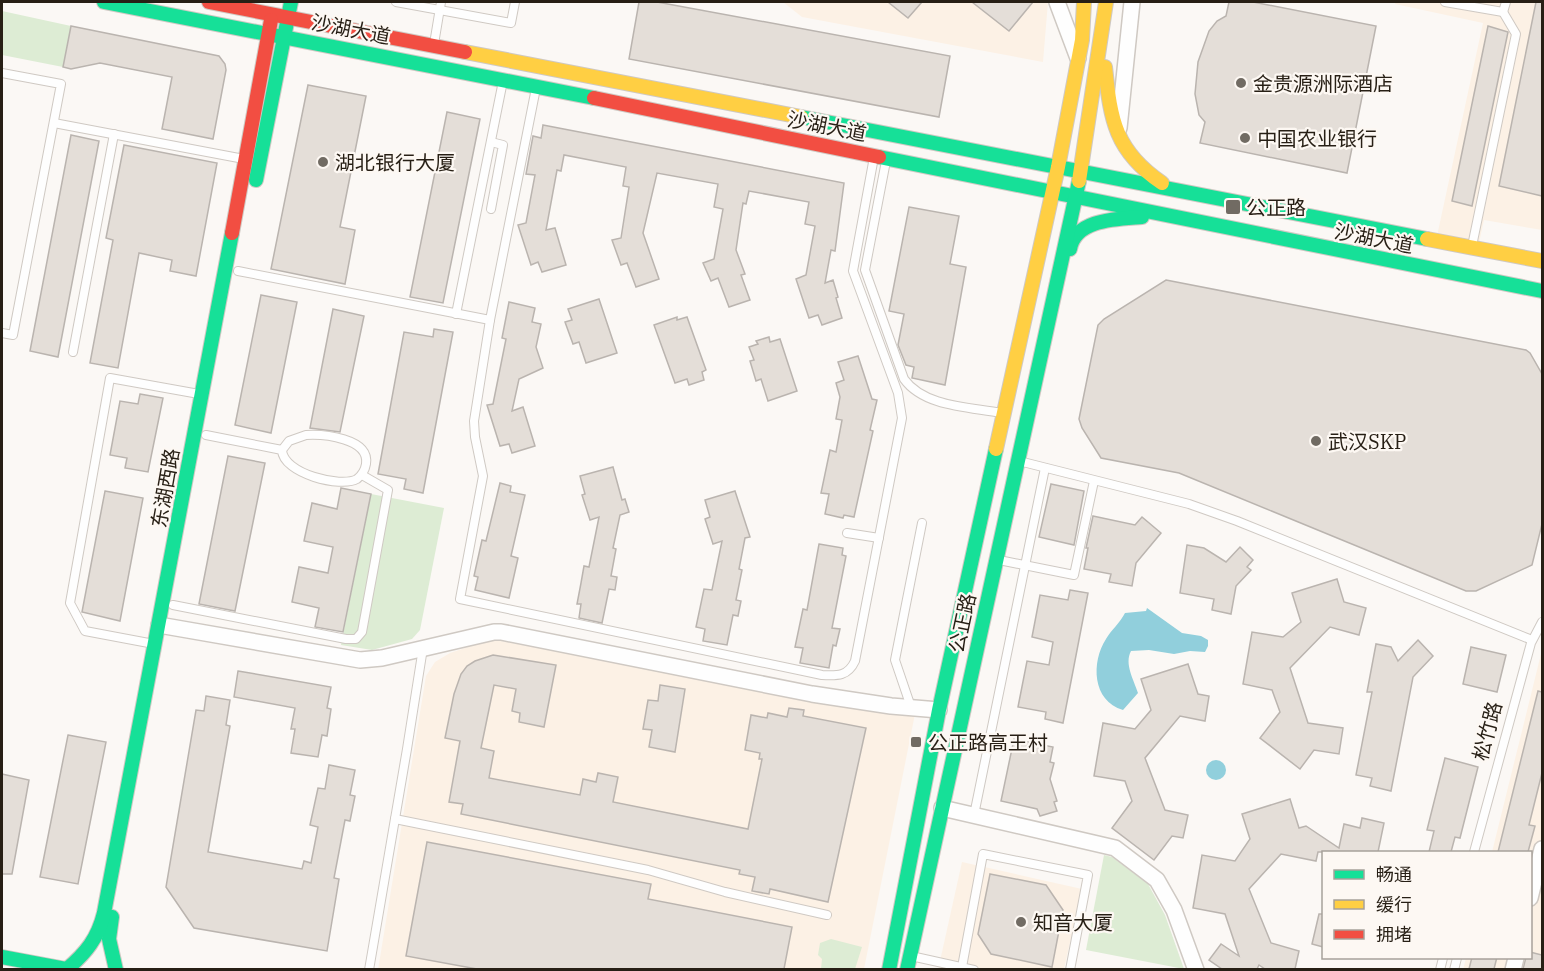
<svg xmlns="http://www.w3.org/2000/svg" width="1544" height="971" viewBox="0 0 1544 971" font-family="'IBM Plex Serif','Noto Sans SC',serif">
	<rect width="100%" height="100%" fill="#fbf8f5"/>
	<g fill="#fcf1e5">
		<path d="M783 2H1048L1043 62 802 17Z"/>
		<path d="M1396 2H1542V230L1484 220 1479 243 1437 236 1483 23 1395 4Z"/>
		<path d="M496 640 898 713 915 714 864 969 378 970 426 676 435 662 450 653 480 643Z"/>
		<path d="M1542 650V969L1463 970 1466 958H1530V852H1492Z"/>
		<path d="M962 862 1082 889 1064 969 938 970Z"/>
	</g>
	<g fill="#ddecd4">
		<path d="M2 11 71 26 63 67 2 55Z"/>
		<path d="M371 494 444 508 420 630 412 639 372 650 341 645Z"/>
		<path d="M1104 855 1112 857 1148 884 1165 915 1184 969 1086 950Z"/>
		<path d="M831 939 862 947 855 969H821L822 959 818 955 820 943Z"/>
	</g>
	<g fill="#91cfdc">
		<path d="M1147 608 1182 633 1201 636 1208 640V646L1205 652 1190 651 1174 654 1149 650 1131 651C1124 664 1134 680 1138 693L1123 710C1092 701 1091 662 1106 639 1111 630 1120 623 1125 613L1146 611Z"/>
		<circle cx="1216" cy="770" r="10"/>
	</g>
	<g fill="#e4ded8" stroke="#bab4af" stroke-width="1.5">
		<path d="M639 2H657L950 56 939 117 629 59Z"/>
		<path d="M888 2H922L908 18Z"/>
		<path d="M972 2H1033L1009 31Z"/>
		<path d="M1229 2H1253L1376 26 1347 173 1200 143 1205 122 1199 115 1195 94 1198 62 1209 31 1217 21 1226 16Z"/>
		<path d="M1536 2H1542V196L1499 186Z"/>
		<path d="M71 26 219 56 225 64 226 70 213 139 162 129 172 77 100 63 71 69 63 67Z"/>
		<path d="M1488 26 1508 32 1472 206 1452 201Z"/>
		<path d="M308 85 366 96 340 227 355 230 345 284 271 269Z"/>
		<path d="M447 112 480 119 443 303 410 297Z"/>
		<path d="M543 125 844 183 835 251 831 250 825 283 833 280 838 297 836 298 842 318 822 325 818 315 809 318 796 279 806 275 815 226 805 224 809 202 749 191 746 204 743 203 736 250 745 274 741 275 750 300 729 307 718 278 711 281 703 263 714 259 723 209 714 207 718 184 657 173 643 233 659 279 636 287 627 263 621 265 612 240 621 238 629 187 623 186 626 167 564 155 561 171 557 170 546 230 555 228 566 265 542 272 538 262 531 265 518 225 526 223 535 175 526 174 533 136 541 138Z"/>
		<path d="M71 135 99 141 58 357 30 351Z"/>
		<path d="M124 145 217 163 196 276 170 271 172 260 139 253 118 368 90 363 113 240 106 238Z"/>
		<path d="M909 207 959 216 950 264 966 267 945 385 912 378 914 367 906 365 898 345 904 314 889 311Z"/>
		<path d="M1166 280 1526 350 1530 353 1542 374V524L1532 565 1476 591H1466L1179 473 1101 458 1082 428 1079 419 1098 325 1104 319Z"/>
		<path d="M261 295 297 302 271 433 235 425Z"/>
		<path d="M599 299 617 353 586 363 579 342 573 344 565 322 572 320 568 309Z"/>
		<path d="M509 302 535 308 532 322 541 324 536 347 543 368 519 379 512 411 523 407 535 446 512 453 509 444 500 446 487 405 493 404 506 339 502 338Z"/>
		<path d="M333 309 364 316 340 432 310 428Z"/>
		<path d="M677 317V320L687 317 706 370 702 372 704 380 689 385 687 379 675 383 654 325Z"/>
		<path d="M434 329 453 332 423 493 404 489 406 479 378 474 404 332 433 337Z"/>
		<path d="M769 337 770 342 780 339 797 391 768 401 761 379 756 381 750 361 754 360 749 347 758 344 756 341Z"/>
		<path d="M858 356 872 399 877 400 870 430 873 431 854 517 844 515 843 518 825 514 829 494 821 493 830 450 836 452 842 420 836 419 840 397 836 383 844 380 838 362Z"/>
		<path d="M140 394 163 398 148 472 125 468 127 458 110 455 120 401 138 404Z"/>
		<path d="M228 456 265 463 235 611 199 604Z"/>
		<path d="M613 467 622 500 625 499 629 512 620 515 613 548 616 549 611 576 617 577 615 590 609 589 602 623 579 618 581 604H577L581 583 584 566 589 567 599 517 590 520 582 495 585 494 580 476Z"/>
		<path d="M500 483 511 486 510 492 525 495 511 556 518 558 509 598 475 590 478 577 474 576 482 540 486 541Z"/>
		<path d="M1051 484 1084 491 1074 545 1039 537Z"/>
		<path d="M341 488 371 494 343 632 315 627 319 608 292 602 299 567 328 573 333 547 304 541 312 503 337 509Z"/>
		<path d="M105 491 143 498 120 621 82 612Z"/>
		<path d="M735 491 750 537 745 538 739 569 742 570 736 600 741 601 738 616 733 615 727 645 703 641 705 629 696 627 704 589 712 590 722 541 713 544 705 519 710 517 705 500Z"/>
		<path d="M1093 516 1135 525 1142 517 1161 533 1136 563 1132 586 1109 582 1111 574 1084 569 1088 548H1086Z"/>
		<path d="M819 544 843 548 842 555 846 556 832 628 840 629 836 646 833 645 829 668 800 663 803 648 795 647 803 609 807 610Z"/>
		<path d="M1187 545 1204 548 1226 562 1240 547 1253 560 1247 567 1251 570 1236 586 1231 614 1212 610 1214 599 1180 593Z"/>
		<path d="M1337 579 1344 602 1366 608 1359 635 1330 627 1290 668 1308 723 1343 728 1339 754 1314 750 1300 769 1260 738 1280 712 1272 690 1243 684 1252 632 1283 637 1301 622 1292 593Z"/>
		<path d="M1070 590 1088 593 1063 723 1045 719 1046 712 1018 707 1027 661 1049 665 1053 642 1032 637 1040 595 1068 600Z"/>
		<path d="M1418 640 1433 656 1413 677 1391 791 1370 786 1372 778 1356 775 1372 692H1367L1376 644 1391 647 1398 661Z"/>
		<path d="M1471 647 1506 655 1497 692 1463 684Z"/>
		<path d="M493 655 556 665 544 727 519 722 520 713 512 711 516 689 494 685 481 748 494 751 489 778 580 795 583 779 596 782 598 773 618 777 613 802 748 829 762 759H759L760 753 745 750 751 715 767 718 768 713 787 717 789 708 804 710 803 716 866 728 828 902 770 889 769 894 752 891 755 877 739 874 740 870 461 814 463 804 449 802 460 741 445 738 454 694 461 674 467 666 475 661Z"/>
		<path d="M1188 664 1198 694 1209 696 1205 721 1180 716 1145 758 1165 810 1188 815 1183 838 1172 836 1154 860 1112 828 1132 801 1125 781 1094 776 1103 723 1135 729 1151 710 1141 679Z"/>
		<path d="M238 671 331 687 327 708 331 709 327 736 322 735 318 757 291 753 295 729H291L295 708 234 697Z"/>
		<path d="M660 685 685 689 675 752 649 747 652 730 643 729 648 700 658 701Z"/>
		<path d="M1538 691 1542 692V773L1529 825 1535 826 1528 852H1498Z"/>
		<path d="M206 696 230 700 226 725 230 726 208 852 302 869 304 861 311 863 318 827 310 825 318 788 325 789 329 765 355 770 350 795 355 796 350 821 345 820 334 878 339 879 327 951 194 928 166 887 196 710 204 711Z"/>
		<path d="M68 735 106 742 78 884 40 877Z"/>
		<path d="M1014 739 1053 747 1050 762 1054 763 1050 779 1057 801 1054 802 1057 811 1040 816 1037 809 1001 801Z"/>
		<path d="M1445 758 1478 767 1460 838 1455 837 1451 852H1429L1434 831 1427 830Z"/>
		<path d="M2 774 29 780 12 874H2Z"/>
		<path d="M1290 799 1299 828 1306 826 1339 848 1344 824 1360 828 1362 818 1384 823 1378 852H1318L1316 861 1281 854 1249 889 1271 943 1299 951 1295 969H1265L1259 965 1257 969H1222L1209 960 1221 944 1239 956 1225 914 1193 908 1202 855 1235 861 1250 839 1242 814Z"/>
		<path d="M427 842 651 884 648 899 792 927 784 969H477L406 956Z"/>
		<path d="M990 874 1046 885 1063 910 1052 967 991 954 978 934Z"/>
		<path d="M1319 914H1323V947L1312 944Z"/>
		<path d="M1530 952 1542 955V969H1523L1526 957H1530Z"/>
		<path d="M1472 957H1497L1494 969H1469Z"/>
	</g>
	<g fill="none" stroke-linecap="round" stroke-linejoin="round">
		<g stroke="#cfc9c3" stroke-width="10">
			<g id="lane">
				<path d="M396 2 511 23 515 2"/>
				<path d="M1445 2 1503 12 1506 2"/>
				<path d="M434 44 441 2"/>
				<path d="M2 73 61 84 13 335 2 333"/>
				<path d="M536 88 490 320 474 421 475 437 483 476 460 599 822 675C838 676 848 676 855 661L902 418 898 393 853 271 874 157"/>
				<path d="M54 123 244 159"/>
				<path d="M886 161 865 270 904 379C924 407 970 407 1001 413"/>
				<path d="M491 209 503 145 491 142"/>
				<path d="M1472 246 1516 34 1503 12"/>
				<path d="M238 271 490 320"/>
				<path d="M456 314 503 81"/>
				<path d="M73 352 114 134"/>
				<path d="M206 435 282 450"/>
				<path d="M306 435C323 434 370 438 366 464 365 470 362 475 357 479 341 488 283 474 282 450L289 441Z"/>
				<path d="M1019 461 1189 504 1237 521 1532 640"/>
				<path d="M847 533 879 538"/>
				<path d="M999 560 1074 575 1094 481"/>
				<path d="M173 605 346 639H356L362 632 388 490 362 475"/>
				<path d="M154 644 85 631 70 603 110 378 199 394"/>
				<path d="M911 707 895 660 922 523"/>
				<path d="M974 815 1045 468"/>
				<path d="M395 819 648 870 725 892 827 915"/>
				<path d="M1474 852 1531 643 1542 622"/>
				<path d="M911 956 974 970"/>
				<path d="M962 967 983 854 1088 875 1070 970"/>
				<path d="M369 970 407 749 423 648"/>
				<path d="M1440 970 1443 958"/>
				<path d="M1454 970 1457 958"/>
			</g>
		</g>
		<g stroke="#cfc9c3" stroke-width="18">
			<g id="street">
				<path d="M1057 2 1078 58"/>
				<path d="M1119 128 1132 2"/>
				<path d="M159 625 360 660 382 658 494 632H501L812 694 891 706 939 710"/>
				<path d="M942 808 1115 848 1157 880 1174 910 1196 970"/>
				<path d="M1530 898 1542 849"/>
				<path d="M1513 970 1516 958"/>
			</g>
		</g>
		<g stroke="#cfc9c3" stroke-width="16">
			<g id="fast">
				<path d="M104 2 594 98"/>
				<path d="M801 117 1427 239"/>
				<path d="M879 157 1542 291"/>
				<path d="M256 180 291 2"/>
				<path d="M1070 249C1075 219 1117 219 1142 217"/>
				<path d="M112 917 109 939 116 970"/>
				<path d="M2 957 71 970"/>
				<path d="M67 969C86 953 98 938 104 913L232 233"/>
				<path d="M889 970 939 710 996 449"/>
				<path d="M907 970 1079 181"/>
			</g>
		</g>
		<g stroke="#cfc9c3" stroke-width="16">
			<g id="slow">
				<path d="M465 52 801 117"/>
				<path d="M1105 67C1111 121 1115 151 1162 183"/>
				<path d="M1079 181 1106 2"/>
				<path d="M1427 239 1542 261"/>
				<path d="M996 449 1058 167 1082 40 1084 2"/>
			</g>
		</g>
		<g stroke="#cfc9c3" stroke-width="16">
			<g id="jam">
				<path d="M209 2 465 52"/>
				<path d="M594 98 879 157"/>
				<path d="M232 233 271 20"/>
			</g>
		</g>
		<use href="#lane" stroke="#fefefe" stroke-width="8"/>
		<use href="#street" stroke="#fefefe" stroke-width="15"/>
		<use href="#fast" stroke="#16e098" stroke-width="14"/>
		<use href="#slow" stroke="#ffcf43" stroke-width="14"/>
		<use href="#jam" stroke="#f24e42" stroke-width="14"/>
	</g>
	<g fill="#716b63" stroke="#fdf8f3" stroke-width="2">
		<circle cx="1241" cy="83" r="6"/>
		<circle cx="1245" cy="138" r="6"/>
		<circle cx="323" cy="162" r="6"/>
		<rect x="1225" y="199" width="16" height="16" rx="3"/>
		<circle cx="1316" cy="441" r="6"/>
		<rect x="910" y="736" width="12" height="12" rx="3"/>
		<circle cx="1021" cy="922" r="6"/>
	</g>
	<g text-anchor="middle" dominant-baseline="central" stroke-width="4.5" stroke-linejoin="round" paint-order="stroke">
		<g font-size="20" fill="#271f15" stroke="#fdf8f3">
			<text transform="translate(351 29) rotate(11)">沙湖大道</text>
			<text transform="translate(827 126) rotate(11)">沙湖大道</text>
			<text transform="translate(1374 238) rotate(11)">沙湖大道</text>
			<text transform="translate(165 488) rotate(-80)">东湖西路</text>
			<text transform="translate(962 623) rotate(-78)">公正路</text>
			<text transform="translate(1487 731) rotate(-75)">松竹路</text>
		</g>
		<g font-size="20" fill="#271f15" stroke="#fdf8f3" text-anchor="start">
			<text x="1253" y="83">金贵源洲际酒店</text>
			<text x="1257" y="138">中国农业银行</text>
			<text x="335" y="162">湖北银行大厦</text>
			<text x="1246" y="207">公正路</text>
			<text x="1328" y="441">武汉SKP</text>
			<text x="928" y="742">公正路高王村</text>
			<text x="1033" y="922">知音大厦</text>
		</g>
	</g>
	<rect width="1544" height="971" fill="none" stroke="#271f15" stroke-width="6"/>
	<rect x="1322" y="851" width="210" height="108" fill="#fdf8f3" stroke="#a7a19a" stroke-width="1.5"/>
	<rect x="1334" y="870" width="30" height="9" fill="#16e098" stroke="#a7a19a" stroke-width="1.5"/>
	<text x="1376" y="881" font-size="18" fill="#271f15">畅通</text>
	<rect x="1334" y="900" width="30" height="9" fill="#ffcf43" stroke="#a7a19a" stroke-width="1.5"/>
	<text x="1376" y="911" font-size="18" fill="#271f15">缓行</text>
	<rect x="1334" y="930" width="30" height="9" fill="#f24e42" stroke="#a7a19a" stroke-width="1.5"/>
	<text x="1376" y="941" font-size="18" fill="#271f15">拥堵</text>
</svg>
